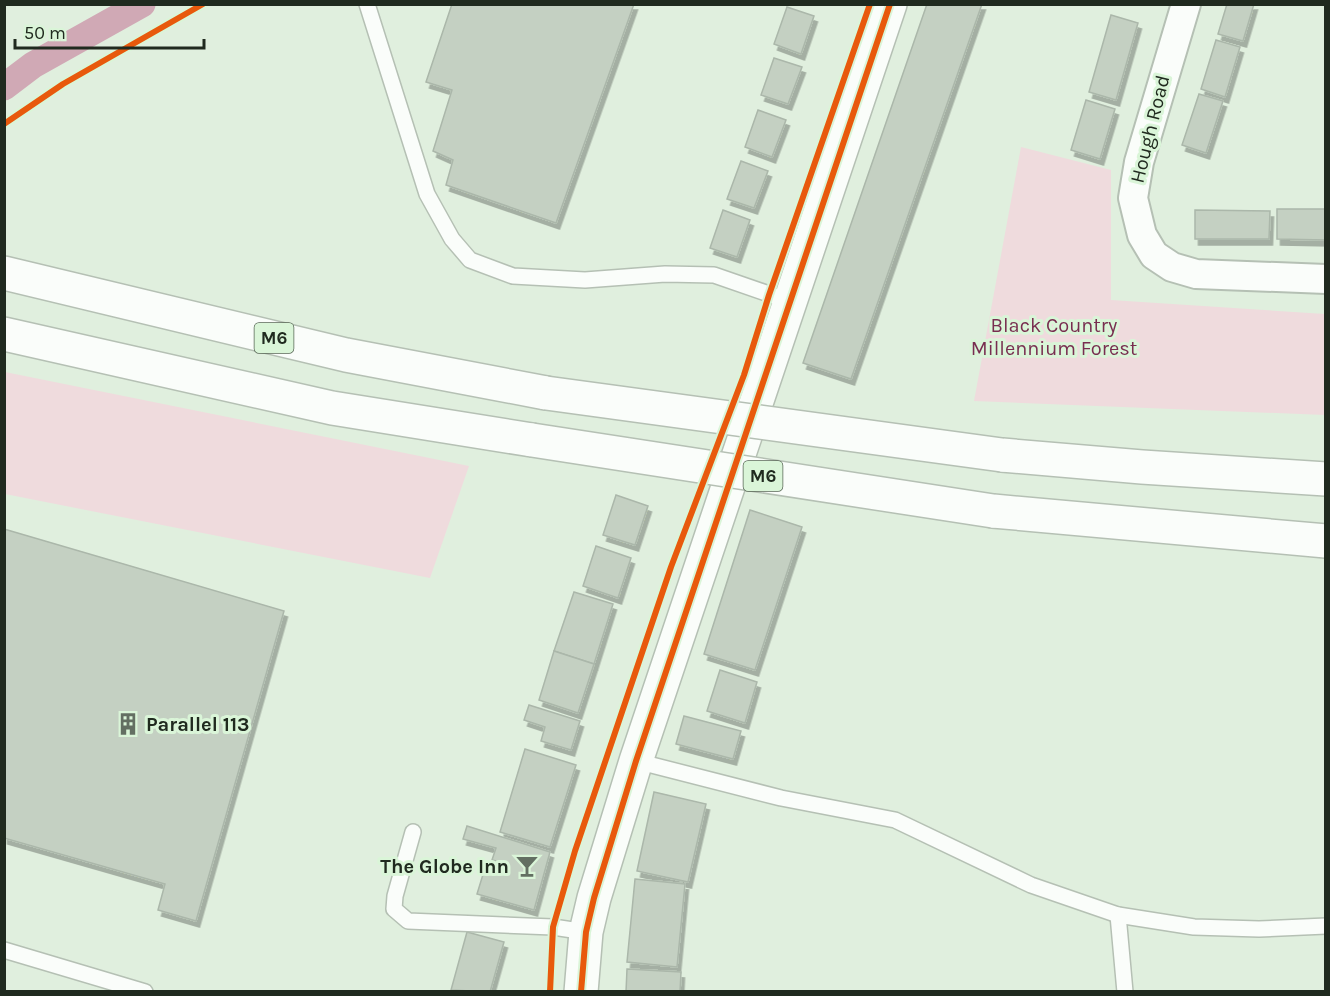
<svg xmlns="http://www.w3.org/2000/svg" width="1330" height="996" viewBox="0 0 1330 996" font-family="Karla,sans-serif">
	<defs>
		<filter id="shadow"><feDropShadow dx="3.5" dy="6" stdDeviation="0" flood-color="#0004"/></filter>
	</defs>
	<rect width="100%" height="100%" fill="#e0efde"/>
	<g fill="#efdbdd">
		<path d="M1021 147 1111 170V300L1325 314V415L974 401Z"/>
		<path d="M5 372 469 466 430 578 5 494Z"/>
	</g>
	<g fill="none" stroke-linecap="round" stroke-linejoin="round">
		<path stroke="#d0a9b5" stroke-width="27" d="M4 87 33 65 142 4"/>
	</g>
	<g fill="#c4d0c2" stroke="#abb7aa" stroke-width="1.5" filter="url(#shadow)">
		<path d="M452 4H634L556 223 446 185 453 160 433 151 452 90 426 82Z"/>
		<path d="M927 4H982L851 379 803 363Z"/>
		<path d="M1227 4H1254L1243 41 1218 34Z"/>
		<path d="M787 7 814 16 801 54 774 44Z"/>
		<path d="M1111 15 1138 23 1116 100 1089 92Z"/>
		<path d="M1216 40 1240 47 1225 97 1201 89Z"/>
		<path d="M774 58 802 67 788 104 761 95Z"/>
		<path d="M1199 94 1223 101 1206 153 1182 145Z"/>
		<path d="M1086 100 1115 109 1100 159 1071 150Z"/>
		<path d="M758 110 786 120 772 157 745 147Z"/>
		<path d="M741 161 768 171 754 208 727 199Z"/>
		<path d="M1277 209H1326V240L1277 239Z"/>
		<path d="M723 210 750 220 737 257 710 248Z"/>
		<path d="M1195 210 1270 211 1269 239H1195Z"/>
		<path d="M616 495 648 506 635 545 603 535Z"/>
		<path d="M750 510 802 527 755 670 704 654Z"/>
		<path d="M4 529 284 611 196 921 158 910 165 884 4 838Z"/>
		<path d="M596 546 631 558 618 598 583 586Z"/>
		<path d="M574 592 613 604 594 664 554 651Z"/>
		<path d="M554 651 594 664 578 713 539 700Z"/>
		<path d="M720 670 757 682 745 723 707 711Z"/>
		<path d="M529 705 580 721 571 750 541 741 545 727 524 720Z"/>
		<path d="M684 716 741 731 733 759 676 744Z"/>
		<path d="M525 749 576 765 550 847 500 832Z"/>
		<path d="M654 792 706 804 688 882 637 871Z"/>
		<path d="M467 826 550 852 534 910 477 894 485 868 505 874 508 864 492 860 496 848 463 839Z"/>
		<path d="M635 879 685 884 677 967 627 962Z"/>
		<path d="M467 932 504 942 490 992 451 990Z"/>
		<path d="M627 969 681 972 680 992H626Z"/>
	</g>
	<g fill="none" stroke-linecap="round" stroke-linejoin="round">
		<g stroke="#b5c0b4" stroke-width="18">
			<g id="service">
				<path d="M367 4 427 194 452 239 470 260 513 276 585 280 665 274 714 275 789 301"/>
				<path d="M636 761 781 798 895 820 1031 885 1118 915 1194 927 1259 929 1326 926"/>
				<path d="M413 832 395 896 394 909 408 921 553 927 586 932"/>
				<path d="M1118 915 1125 992"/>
				<path d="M4 950 145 992"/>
			</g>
		</g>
		<g stroke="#b5c0b4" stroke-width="32">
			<path id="minor" d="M1186 4 1139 162 1133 198 1142 235 1154 255 1172 267 1196 274 1326 279"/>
		</g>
		<g stroke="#b5c0b4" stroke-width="36">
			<path id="primary" d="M581 992 586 932 594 898 636 761 890 4"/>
		</g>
		<g stroke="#b5c0b4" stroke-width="36">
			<g id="motorway">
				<path d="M4 273 346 355 546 393"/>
				<path d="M4 334 332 408 532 440"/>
				<path d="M1002 455 1142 467 1326 479"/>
				<path d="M993 511 1326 541"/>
			</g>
		</g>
		<use href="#service" stroke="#fafdfa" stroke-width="15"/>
		<use href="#minor" stroke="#fafdfa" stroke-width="28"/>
		<use href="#primary" stroke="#fafdfa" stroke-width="33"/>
		<use href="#motorway" stroke="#fafdfa" stroke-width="33"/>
		<g stroke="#b5c0b4" stroke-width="36" stroke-linecap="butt">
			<g id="motorway-bridge">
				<path d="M546 393 1002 455"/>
				<path d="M532 440 993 511"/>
			</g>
		</g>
		<use href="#motorway-bridge" stroke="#fafdfa" stroke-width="33"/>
		<g stroke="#daf5d8" stroke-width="10">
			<g id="cycleway">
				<path d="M4 124 63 84 203 4"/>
				<path d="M550 992 553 927 575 851 671 567 744 375 769 295 870 4"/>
				<path d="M581 992 586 932 594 898 636 761 890 4"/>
			</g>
		</g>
		<use href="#cycleway" stroke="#e8590c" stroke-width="6"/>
	</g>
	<defs>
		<g id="building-bare" transform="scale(1.8)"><path d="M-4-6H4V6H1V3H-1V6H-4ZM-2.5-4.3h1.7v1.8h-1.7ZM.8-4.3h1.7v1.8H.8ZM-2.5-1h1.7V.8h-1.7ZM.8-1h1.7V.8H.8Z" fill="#636f62" stroke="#daf5d8" stroke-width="2.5" paint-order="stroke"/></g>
		<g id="bar-bare" transform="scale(1.8)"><path d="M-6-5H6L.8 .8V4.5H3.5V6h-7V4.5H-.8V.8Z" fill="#636f62" stroke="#daf5d8" stroke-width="2.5" paint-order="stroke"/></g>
	</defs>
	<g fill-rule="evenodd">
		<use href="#building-bare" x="128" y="724"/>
		<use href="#bar-bare" x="527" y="866"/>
	</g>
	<g text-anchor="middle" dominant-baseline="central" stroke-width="6" stroke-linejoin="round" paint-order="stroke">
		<g fill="#daf5d8" stroke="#586756" stroke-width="1.5">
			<rect x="254.5" y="323" width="39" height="30" rx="4.5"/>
			<rect x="743.5" y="461" width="39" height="30" rx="4.5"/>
		</g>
		<g font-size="18" font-weight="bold" fill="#202a1f">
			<text x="274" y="338">M6</text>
			<text x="763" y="476">M6</text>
		</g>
		<g font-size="20" fill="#202a1f" stroke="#daf5d8">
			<text transform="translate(1150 129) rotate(-76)">Hough Road</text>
		</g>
		<g font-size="20" fill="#782e50" stroke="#daf5d8">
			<text x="1054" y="325">Black Country<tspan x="1054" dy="23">Millennium Forest</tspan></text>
		</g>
		<g font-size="20" font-weight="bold" fill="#202a1f" stroke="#daf5d8" text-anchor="start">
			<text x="146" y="724">Parallel 113</text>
			<text x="509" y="866" text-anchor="end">The Globe Inn</text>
		</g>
	</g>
	<rect width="1330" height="996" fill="none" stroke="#202a1f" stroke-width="12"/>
	<path d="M15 39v9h189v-9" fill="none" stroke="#202a1f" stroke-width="3"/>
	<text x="24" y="39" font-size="18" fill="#202a1f" stroke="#daf5d8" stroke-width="4.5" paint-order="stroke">50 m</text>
</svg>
